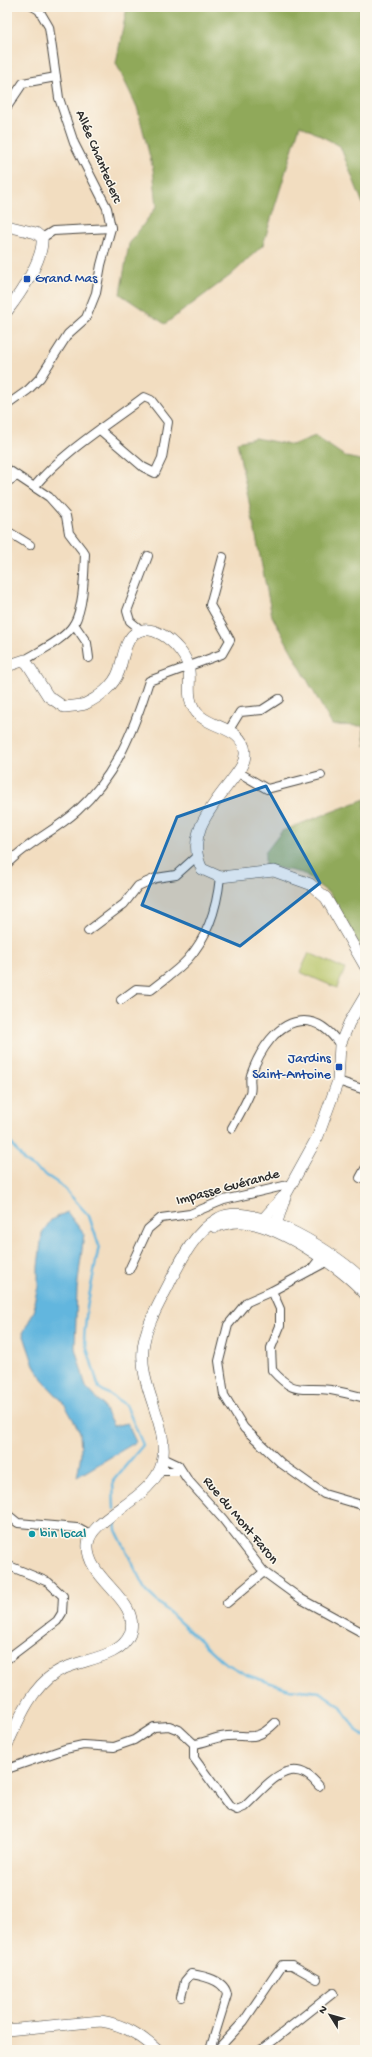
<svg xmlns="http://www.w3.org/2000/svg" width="372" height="2057" viewBox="0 0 372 2057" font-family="'Gochi Hand',sans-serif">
	<rect width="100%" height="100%" fill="#fbf7ec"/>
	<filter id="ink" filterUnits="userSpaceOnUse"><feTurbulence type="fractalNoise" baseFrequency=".025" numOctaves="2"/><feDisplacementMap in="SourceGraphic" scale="8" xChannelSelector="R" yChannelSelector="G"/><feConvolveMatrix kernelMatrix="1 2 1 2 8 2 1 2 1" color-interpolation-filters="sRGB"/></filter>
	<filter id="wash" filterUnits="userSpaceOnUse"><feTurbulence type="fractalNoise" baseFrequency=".012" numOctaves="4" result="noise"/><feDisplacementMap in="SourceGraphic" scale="16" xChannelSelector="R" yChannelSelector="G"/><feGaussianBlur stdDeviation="0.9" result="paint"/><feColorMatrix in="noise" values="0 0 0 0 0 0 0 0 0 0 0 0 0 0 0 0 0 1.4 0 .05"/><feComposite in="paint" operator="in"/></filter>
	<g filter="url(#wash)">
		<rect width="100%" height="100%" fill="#f2ddc0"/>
		<path fill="#b5c365" stroke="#707748" d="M309 953 345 969 337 988 300 972Z"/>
		<g fill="#90a95a" stroke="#5e6a42">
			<path d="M127 7H365V209L340 146 300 125 263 245 231 275 165 324 120 294 129 244 157 206 153 169 137 107 116 63Z"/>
			<path d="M315 436 346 457 365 461V746L363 726 332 725 272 616 237 442 255 438 292 445Z"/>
			<path d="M365 799V955L330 894 302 873 265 865V853L282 831Z"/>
		</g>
		<path fill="#62b6de" stroke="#467084" d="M67 1212 84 1234 77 1289 75 1348 86 1387 102 1404 113 1426 127 1423 136 1442 77 1477 81 1454 80 1432 64 1403 44 1382 33 1363 23 1333 35 1309 34 1302 38 1287V1267L42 1233 51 1220Z"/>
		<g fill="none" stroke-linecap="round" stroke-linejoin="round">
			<g stroke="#62b6de" stroke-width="2.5">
				<path d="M7 1142 11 1143 24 1161 61 1185 89 1216 99 1246 87 1307 84 1338 99 1388 126 1405 143 1445 113 1481 114 1509"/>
				<path d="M115 1518 116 1530 146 1591 222 1661 247 1675 289 1689 320 1692 340 1706 356 1730 365 1736"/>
			</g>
		</g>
	</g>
	<g filter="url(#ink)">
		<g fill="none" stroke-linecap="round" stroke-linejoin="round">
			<g stroke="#494641" stroke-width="10">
				<g id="street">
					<path d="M7 107 23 83 56 77"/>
					<path d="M42 238 53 231 111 228"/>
					<path d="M7 405 28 390 40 378 68 334 86 318 96 293 101 265 111 228 107 208 74 143 59 98 49 27 39 10 34 7"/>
					<path d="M7 469 49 497 66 516 69 533 85 554C84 574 84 607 74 624 64 640 41 650 25 660"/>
					<path d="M7 482 17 476"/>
					<path d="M34 487C64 451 107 425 144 397L151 400 168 422 162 458 155 473 143 467 100 430"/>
					<path d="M7 531 30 545"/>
					<path d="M74 624 87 643 89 658"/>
					<path d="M141 630 130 621 127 611 148 556"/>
					<path d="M229 730 240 712 262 710 279 699"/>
					<path d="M238 772 267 789 321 775"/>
					<path d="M7 864C28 842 55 831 77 811 116 776 134 729 149 681L222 654 230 640 210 605 223 557"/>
					<path d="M88 931 124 904 138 886 156 878 176 875 196 857"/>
					<path d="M121 1000 136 989 151 990C163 980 177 971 187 960 208 937 217 908 220 877"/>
					<path d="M338 1081 365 1090"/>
					<path d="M232 1128C238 1117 245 1105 250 1093 252 1087 249 1080 251 1075 259 1052 277 1021 304 1021 320 1021 331 1032 340 1045"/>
					<path d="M360 1178 365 1169"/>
					<path d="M325 1256 321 1257 311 1270 328 1261"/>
					<path d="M129 1270 148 1229 161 1218 190 1214 224 1200 292 1184"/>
					<path d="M311 1270 272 1291 247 1302 228 1325 219 1361 224 1395 244 1428 282 1464 324 1494 365 1506"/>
					<path d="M272 1291 280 1309V1326L271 1348 272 1370C296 1397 300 1386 331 1390 342 1392 354 1395 365 1398"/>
					<path d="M163 1458 178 1465 187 1479 223 1519 264 1572 301 1599 365 1634"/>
					<path d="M159 1471H181"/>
					<path d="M7 1514 18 1523 77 1528 90 1535"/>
					<path d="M7 1565 48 1582 63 1596 62 1613 57 1621 7 1659"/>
					<path d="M227 1603 264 1572"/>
					<path d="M194 1744C204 1743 211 1739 221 1737 246 1732 253 1745 275 1723"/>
					<path d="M7 1769 65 1749 83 1745 114 1747 134 1740 154 1727 169 1726 179 1730 194 1744V1758L229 1806 237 1810 244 1807C267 1786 291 1750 319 1786"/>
					<path d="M181 1997 185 1981 191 1974C204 1976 225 1980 227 1995L210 2050"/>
					<path d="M217 2050 244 2021 282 1965H292L317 1979"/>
					<path d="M261 2050 333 1993"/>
				</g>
			</g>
			<g stroke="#494641" stroke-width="12">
				<g id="secondary">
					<path d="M7 226 36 233 42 238C44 259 20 294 7 311"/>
					<path d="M7 666 25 660 48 696 64 707C70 706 79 706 85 704 98 698 114 686 119 671 122 662 124 648 129 640 145 613 182 645 188 665 191 673 188 688 190 698 196 732 242 721 245 752 246 763 237 773 231 781 211 808 185 835 202 869L220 877 274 871 310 884 326 898 365 966"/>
					<path d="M266 1224 265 1219 266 1216 283 1197"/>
					<path d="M276 1225 286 1194 318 1136 338 1081 340 1045 349 1023 365 996"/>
					<path d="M215 1227C223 1224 231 1222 239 1222 275 1222 343 1268 365 1294"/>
					<path d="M7 1745C19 1719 30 1690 55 1673 75 1659 120 1660 130 1634 142 1599 85 1580 88 1544 90 1517 154 1499 162 1463 170 1425 139 1389 143 1349 145 1327 159 1304 169 1284 181 1260 194 1232 219 1218 255 1200 341 1256 365 1282"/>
					<path d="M7 2030 101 2021C125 2025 140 2035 157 2050"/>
				</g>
			</g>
			<use href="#street" stroke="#fff" stroke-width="8"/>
			<use href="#secondary" stroke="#fff" stroke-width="11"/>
		</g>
	</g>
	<path fill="#1f6fb2" fill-opacity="0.2" stroke="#1f6fb2" stroke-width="3" stroke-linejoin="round" d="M266 786 320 883 240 946 142 905 177 817Z"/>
	<g fill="#1a4fb4" stroke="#fbf7ec" stroke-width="1.5">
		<rect x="23" y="275" width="8" height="8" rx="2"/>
		<rect x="335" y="1063" width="8" height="8" rx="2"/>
	</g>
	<circle fill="#0f9aa8" stroke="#fbf7ec" stroke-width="1.5" cx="32" cy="1534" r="4"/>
	<g text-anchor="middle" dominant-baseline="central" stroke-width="3" stroke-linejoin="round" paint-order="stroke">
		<g font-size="14" fill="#2b2b2b" stroke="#fbf7ec">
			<text transform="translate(98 157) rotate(67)">Allée Chanteclerc</text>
			<text transform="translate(228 1188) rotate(-15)">Impasse Guérande</text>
			<text transform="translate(240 1521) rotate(50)">Rue du Mont Faron</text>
		</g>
		<g font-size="14" fill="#164399" stroke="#fbf7ec" text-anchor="start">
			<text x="35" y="279">Grand Mas</text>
			<text x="331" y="1059" text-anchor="end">Jardins<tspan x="331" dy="16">Saint-Antoine</tspan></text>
		</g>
		<g font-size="14" fill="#0d838f" stroke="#fbf7ec" text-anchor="start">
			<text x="40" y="1534">bin local</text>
		</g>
	</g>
	<rect width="372" height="2057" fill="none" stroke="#fbf7ec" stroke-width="24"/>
	<g transform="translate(330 2015) rotate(307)" stroke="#fbf7ec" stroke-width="3" paint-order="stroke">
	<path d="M0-3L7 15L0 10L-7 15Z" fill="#2b2b2b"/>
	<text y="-6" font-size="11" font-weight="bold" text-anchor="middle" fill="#2b2b2b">N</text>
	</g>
</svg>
